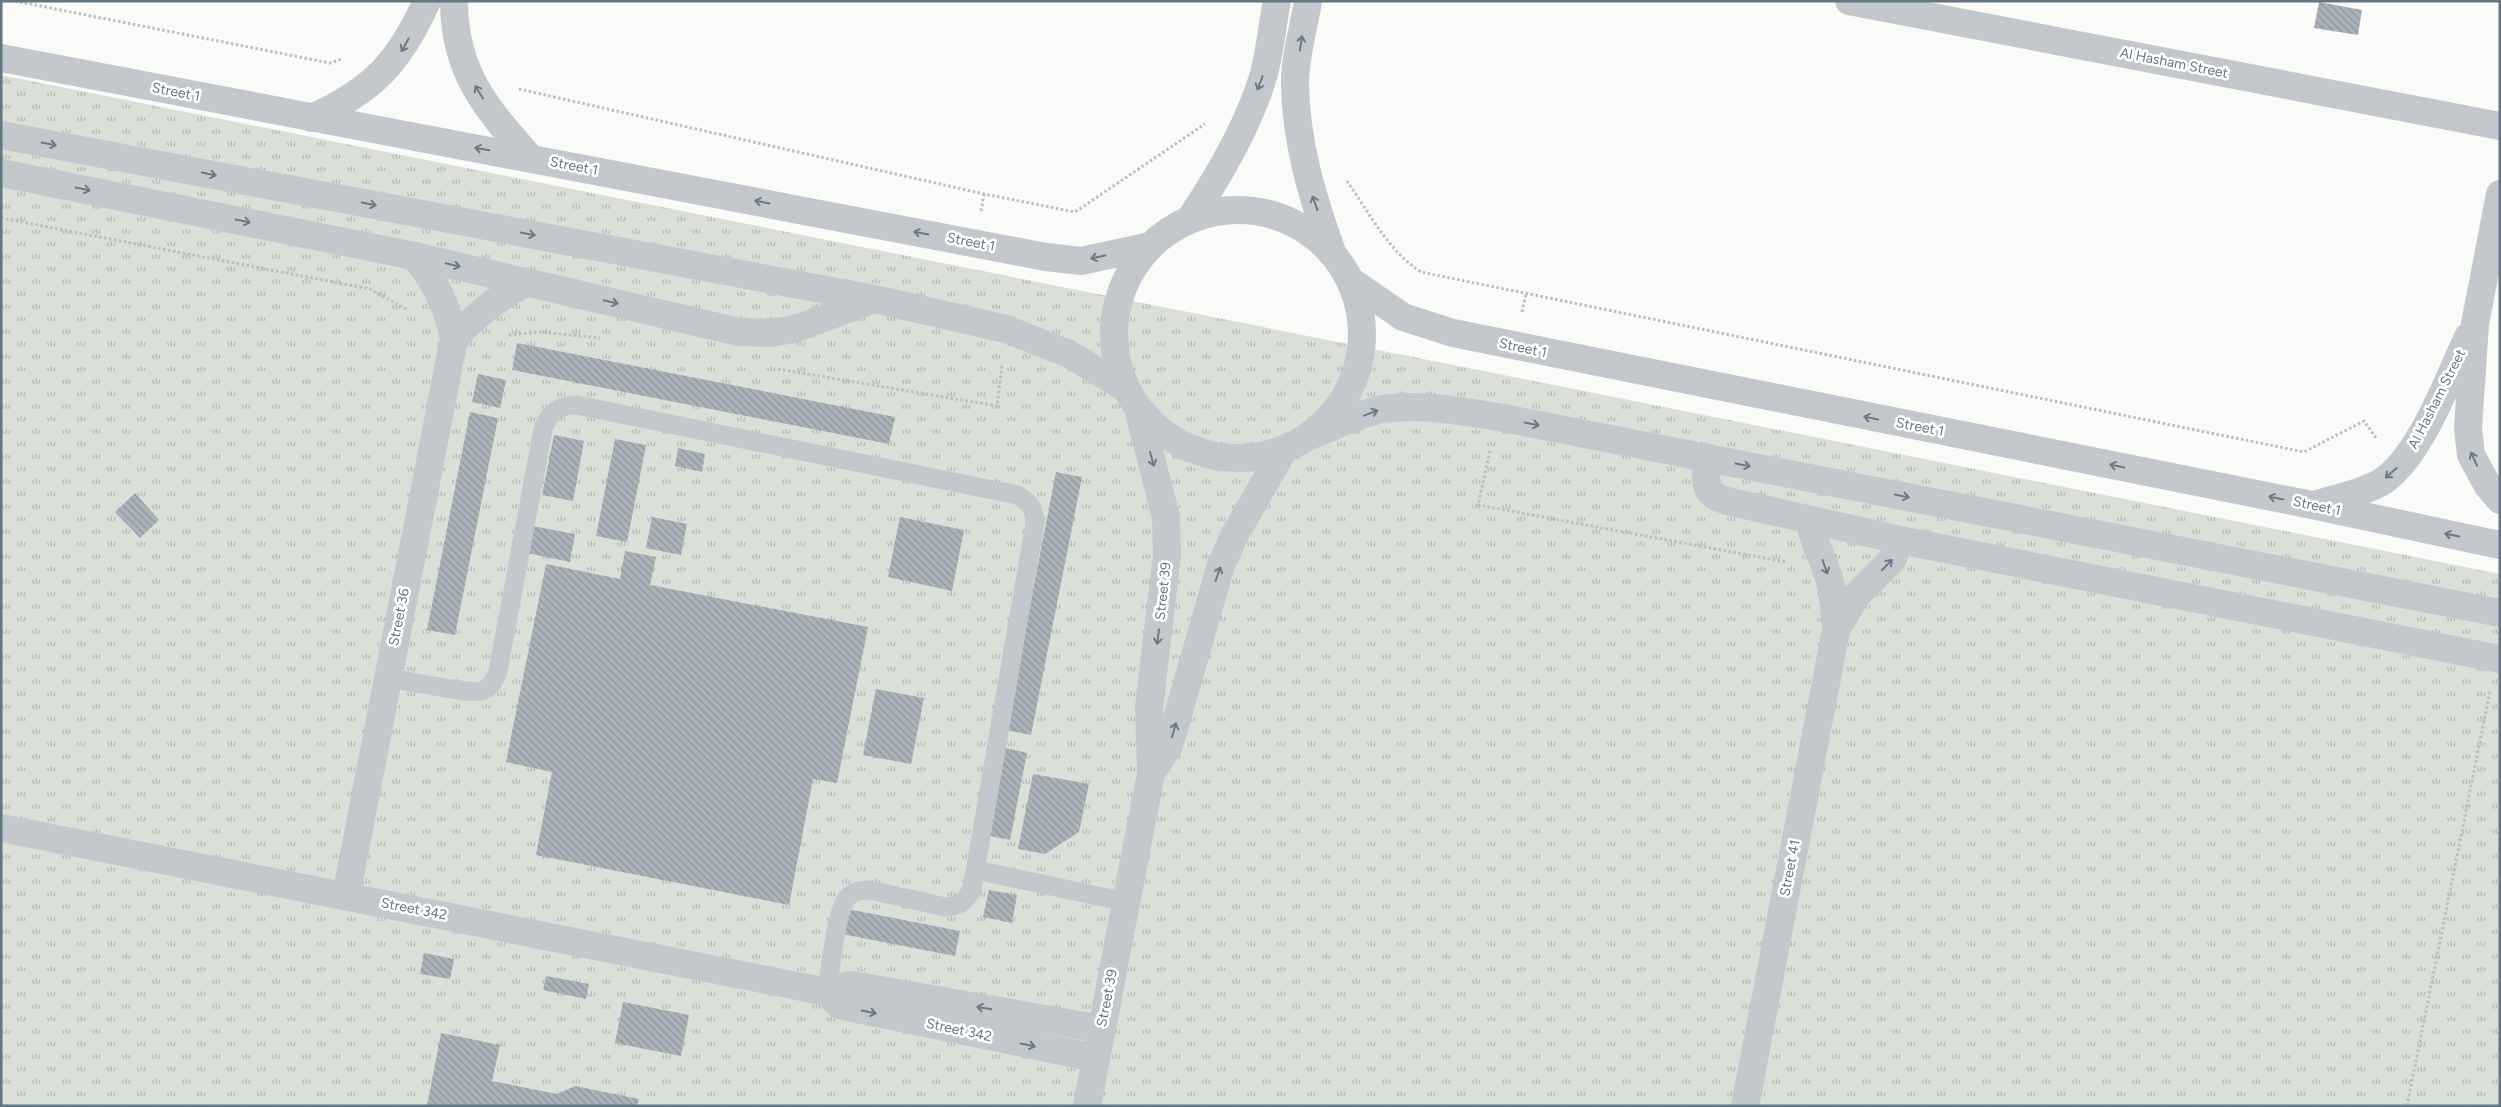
<svg xmlns="http://www.w3.org/2000/svg" width="2501" height="1107" viewBox="0 0 2501 1107" font-family="Figtree,sans-serif">
	<defs>
		<pattern id="grass-tufts" width="24" height="20" patternUnits="userSpaceOnUse" patternTransform="scale(1.25)"><rect width="24" height="20" fill="#dadfd7"/><path d="M3 7l-1-3M5 7V3M7 7l1-3M15 17l-1-3M17 17v-4M19 17l1-3" fill="none" stroke="#b4b9b4"/></pattern>
		<pattern id="building-back-hatch" width="6" height="6" patternUnits="userSpaceOnUse" patternTransform="scale(1.25)"><rect width="6" height="6" fill="#aab3b9"/><path d="M-1 5l2 2M0 0l6 6M5-1l2 2" fill="none" stroke="#8e969c"/></pattern>
	</defs>
	<rect width="100%" height="100%" fill="#fafaf8"/>
	<path fill="url(#grass-tufts)" d="M1 75 2500 574V1106H1Z"/>
	<g fill="url(#building-back-hatch)">
		<path d="M2319 2 2362 10 2358 35 2314 28Z"/>
		<path d="M517 343 895 417 889 444 512 370Z"/>
		<path d="M478 374 506 380 500 408 472 402Z"/>
		<path d="M470 412 498 418 455 635 427 630Z"/>
		<path d="M554 435 584 441 573 501 542 495Z"/>
		<path d="M615 439 646 445 627 542 596 536Z"/>
		<path d="M678 448 705 454 702 472 675 466Z"/>
		<path d="M1056 472 1082 477 1031 735 1006 730Z"/>
		<path d="M135 493 159 520 140 538 115 512Z"/>
		<path d="M652 517 687 524 681 555 646 548Z"/>
		<path d="M900 517 964 530 952 591 888 577Z"/>
		<path d="M532 526 575 534 570 562 527 553Z"/>
		<path d="M625 551 656 557 650 585 868 627 837 783 813 779 789 905 536 855 552 772 506 762 546 564 620 579Z"/>
		<path d="M876 689 924 698 911 764 863 755Z"/>
		<path d="M1002 747 1027 753 1010 840 985 835Z"/>
		<path d="M1033 774 1089 784 1079 832 1045 854 1018 849Z"/>
		<path d="M989 890 1017 895 1012 923 983 917Z"/>
		<path d="M842 908 960 931 955 956 837 933Z"/>
		<path d="M424 953 454 959 450 979 420 974Z"/>
		<path d="M546 976 589 984 586 999 543 990Z"/>
		<path d="M623 1002 689 1015 681 1056 615 1043Z"/>
		<path d="M441 1033 500 1045 492 1081 557 1094 575 1086 639 1099 637 1106H427Z"/>
	</g>
	<g fill="none" stroke-linecap="round" stroke-linejoin="round">
		<g stroke="#bbbfc2" stroke-width="3" stroke-dasharray="2.5 2.5" stroke-linecap="butt">
			<path d="M15 1 330 63 342 59"/>
			<path d="M519 89 984 194 1075 212 1205 124"/>
			<path d="M1347 181C1369 212 1388 251 1421 272L2304 452 2364 421 2376 438"/>
			<path d="M981 211 984 194"/>
			<path d="M1 218 370 289 406 309"/>
			<path d="M1522 312 1526 293"/>
			<path d="M509 335 540 332 600 338"/>
			<path d="M778 369 997 406 1002 365"/>
			<path d="M1490 451 1478 505 1786 562"/>
			<path d="M2407 1106 2490 691"/>
		</g>
		<g stroke="#c3c8cc" stroke-width="19">
			<path d="M387 678C404 680 469 694 481 691 491 688 495 680 498 671L543 429C549 412 559 405 577 405L1017 495C1030 502 1034 508 1035 523L972 889C965 902 959 906 945 907L870 890C861 890 855 890 848 897 836 909 830 972 827 992"/>
			<path d="M976 870 1126 902"/>
		</g>
		<g stroke="#c3c8cc" stroke-width="28">
			<path d="M454 1C454 72 486 108 530 158"/>
			<path d="M1308 1C1304 26 1294 61 1295 85 1296 142 1312 196 1331 249"/>
			<path d="M1849 1 2500 126"/>
			<path d="M1 58 1046 257 1081 261 1146 247"/>
			<path d="M312 118C373 90 399 63 427 1"/>
			<path d="M1 135 874 299 1006 329 1069 354 1124 387"/>
			<path d="M1 173 414 256 739 332 769 333 795 329 874 299"/>
			<path d="M2500 194 2475 324 2468 428 2471 455 2488 486 2500 500"/>
			<circle cx="1238" cy="334" r="124"/>
			<path d="M1192 216C1220 174 1248 126 1263 77 1270 53 1272 26 1277 1"/>
			<path d="M1351 281 1403 317 1453 333 2312 505 2500 545"/>
			<path d="M454 338C476 315 499 296 527 282"/>
			<path d="M1309 436C1331 428 1360 413 1382 409 1420 403 1460 411 1498 417L2500 613"/>
			<path d="M1709 458C1705 480 1701 493 1727 501L1900 540 2500 659"/>
			<path d="M2314 505C2335 498 2360 494 2380 483 2419 460 2449 377 2468 337"/>
			<path d="M1836 630 1856 596 1892 560 1900 540"/>
			<path d="M1151 773 1169 746 1221 565 1234 536 1283 451"/>
			<path d="M1 828 827 992 834 988 852 985 1101 1029"/>
			<path d="M346 896 454 338C446 303 436 283 414 256"/>
			<path d="M827 992 839 1005 847 1007 1096 1058"/>
			<path d="M1087 1106 1151 773 1149 707 1167 555 1166 517 1139 412"/>
			<path d="M1745 1106 1836 630C1835 609 1833 589 1826 569 1820 552 1812 539 1810 521"/>
		</g>
	</g>
	<defs><path id="oneway-shaft" d="M-6 0H5M1.5-3L5.5 0L1.5 3" fill="none" stroke-width="1.6" stroke-linecap="round" stroke-linejoin="round" transform="scale(1.25)"/></defs>
	<g stroke="#6a7a87">
		<use href="#oneway-shaft" transform="translate(1301 43) rotate(-81)"/>
		<use href="#oneway-shaft" transform="translate(405 45) rotate(119)"/>
		<use href="#oneway-shaft" transform="translate(1260 83) rotate(111)"/>
		<use href="#oneway-shaft" transform="translate(479 92) rotate(-122)"/>
		<use href="#oneway-shaft" transform="translate(49 144) rotate(11)"/>
		<use href="#oneway-shaft" transform="translate(482 149) rotate(-170)"/>
		<use href="#oneway-shaft" transform="translate(209 174) rotate(11)"/>
		<use href="#oneway-shaft" transform="translate(83 189) rotate(11)"/>
		<use href="#oneway-shaft" transform="translate(762 202) rotate(-169)"/>
		<use href="#oneway-shaft" transform="translate(1315 203) rotate(-109)"/>
		<use href="#oneway-shaft" transform="translate(369 204) rotate(11)"/>
		<use href="#oneway-shaft" transform="translate(243 221) rotate(11)"/>
		<use href="#oneway-shaft" transform="translate(921 233) rotate(-169)"/>
		<use href="#oneway-shaft" transform="translate(528 234) rotate(11)"/>
		<use href="#oneway-shaft" transform="translate(1098 257) rotate(168)"/>
		<use href="#oneway-shaft" transform="translate(453 265) rotate(13)"/>
		<use href="#oneway-shaft" transform="translate(611 302) rotate(13)"/>
		<use href="#oneway-shaft" transform="translate(1371 413) rotate(-21)"/>
		<use href="#oneway-shaft" transform="translate(1871 418) rotate(-169)"/>
		<use href="#oneway-shaft" transform="translate(1532 424) rotate(11)"/>
		<use href="#oneway-shaft" transform="translate(1152 459) rotate(74)"/>
		<use href="#oneway-shaft" transform="translate(2474 459) rotate(-114)"/>
		<use href="#oneway-shaft" transform="translate(1743 465) rotate(11)"/>
		<use href="#oneway-shaft" transform="translate(2117 466) rotate(-169)"/>
		<use href="#oneway-shaft" transform="translate(2391 473) rotate(139)"/>
		<use href="#oneway-shaft" transform="translate(1902 496) rotate(11)"/>
		<use href="#oneway-shaft" transform="translate(2276 498) rotate(-169)"/>
		<use href="#oneway-shaft" transform="translate(2452 535) rotate(-168)"/>
		<use href="#oneway-shaft" transform="translate(1887 565) rotate(-46)"/>
		<use href="#oneway-shaft" transform="translate(1825 567) rotate(70)"/>
		<use href="#oneway-shaft" transform="translate(1218 574) rotate(-70)"/>
		<use href="#oneway-shaft" transform="translate(1158 637) rotate(97)"/>
		<use href="#oneway-shaft" transform="translate(1174 730) rotate(-74)"/>
		<use href="#oneway-shaft" transform="translate(984 1008) rotate(-170)"/>
		<use href="#oneway-shaft" transform="translate(869 1012) rotate(12)"/>
		<use href="#oneway-shaft" transform="translate(1028 1045) rotate(12)"/>
	</g>
	<g text-anchor="middle" dominant-baseline="central" stroke-width="5" stroke-linejoin="round" paint-order="stroke">
		<g font-size="14" fill="#657683" stroke="#fff">
			<text transform="translate(2174 63) rotate(11)">Al Hasham Street</text>
			<text transform="translate(176 92) rotate(11)">Street 1</text>
			<text transform="translate(574 166) rotate(11)">Street 1</text>
			<text transform="translate(971 242) rotate(11)">Street 1</text>
			<text transform="translate(1523 348) rotate(12)">Street 1</text>
			<text transform="translate(2437 399) rotate(-63)">Al Hasham Street</text>
			<text transform="translate(1920 427) rotate(11)">Street 1</text>
			<text transform="translate(2317 506) rotate(12)">Street 1</text>
			<text transform="translate(1163 591) rotate(-84)">Street 39</text>
			<text transform="translate(399 617) rotate(-79)">Street 36</text>
			<text transform="translate(1790 868) rotate(-79)">Street 41</text>
			<text transform="translate(414 909) rotate(11)">Street 342</text>
			<text transform="translate(1107 998) rotate(-79)">Street 39</text>
			<text transform="translate(959 1030) rotate(12)">Street 342</text>
		</g>
	</g>
	<rect width="2501" height="1107" fill="none" stroke="#657683" stroke-width="5"/>
</svg>
